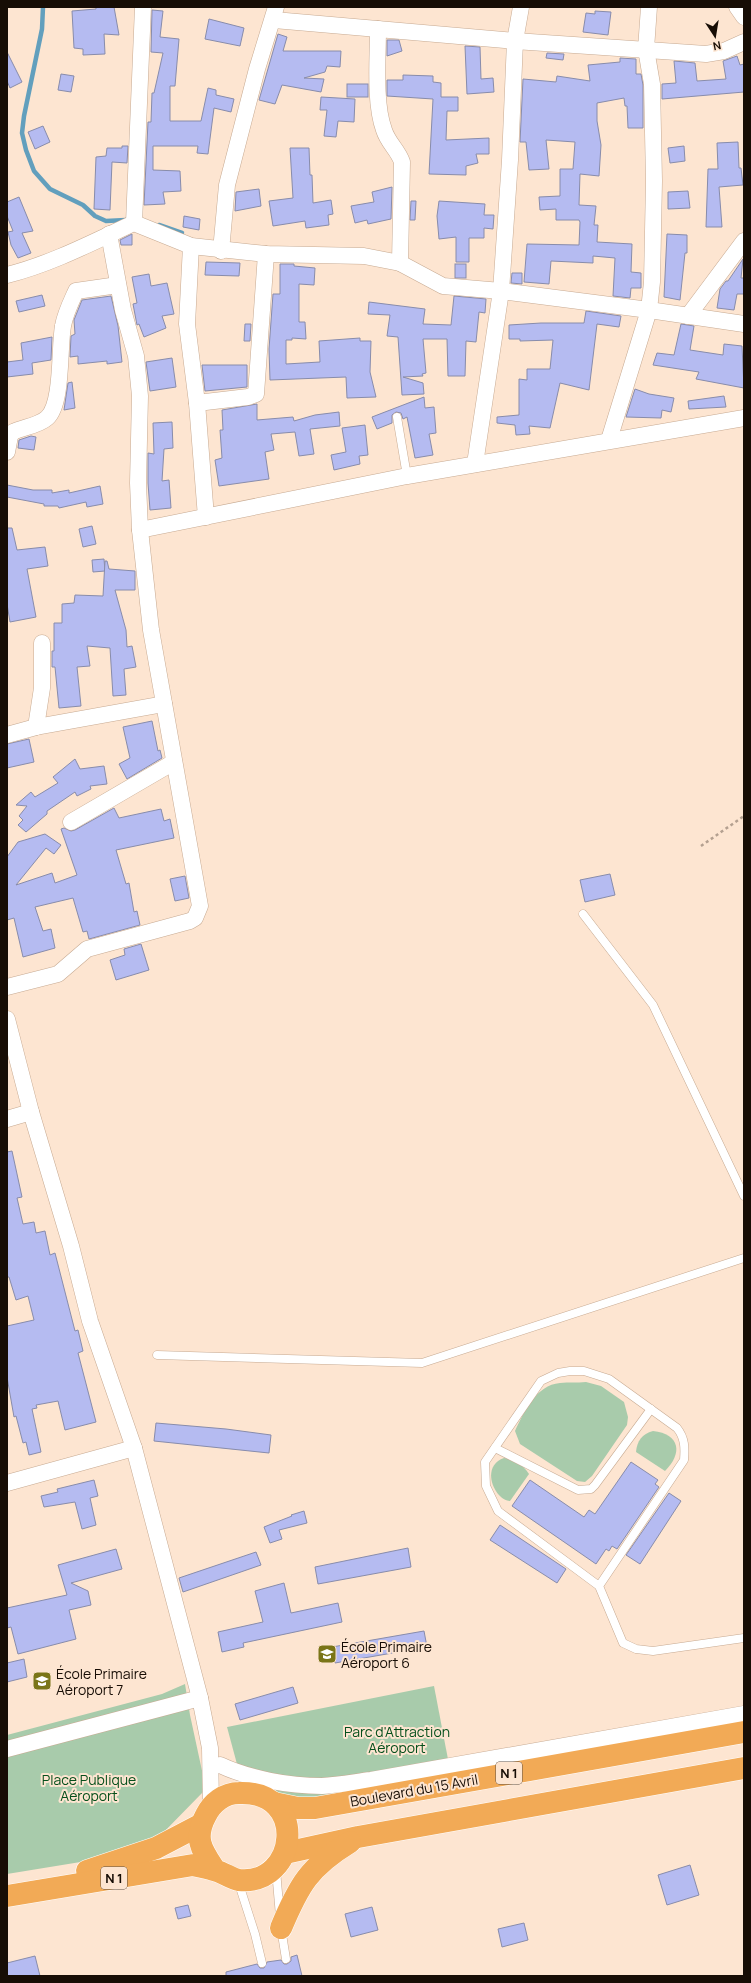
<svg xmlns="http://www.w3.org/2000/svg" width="751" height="1983" viewBox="0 0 751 1983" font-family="Manrope,sans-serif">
	<rect width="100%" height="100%" fill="#fde5d1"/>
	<g fill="#a8cbab">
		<path d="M586 1382 601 1386 624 1402 628 1417 627 1425 592 1476 585 1482 577 1481 520 1444 515 1431C524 1412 536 1385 560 1383 569 1382 577 1383 586 1382Z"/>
		<path d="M653 1431C680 1434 683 1453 665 1471L636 1452C637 1441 642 1434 653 1431Z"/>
		<path d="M504 1458C516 1460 522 1464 529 1474L510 1501C494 1500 480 1466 504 1458Z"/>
		<path d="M185 1684 190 1715 204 1780 203 1792 159 1837 105 1858 7 1874V1735L162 1694Z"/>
		<path d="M434 1686 451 1775 305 1800 273 1795 241 1779 227 1727Z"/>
	</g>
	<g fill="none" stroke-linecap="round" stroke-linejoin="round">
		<g stroke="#629fbd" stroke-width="4.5">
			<path d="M43 7 42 29 24 116 22 133 26 150 34 171 50 189 83 205 95 216 106 221 126 220"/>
			<path d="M159 225 182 233"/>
		</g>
	</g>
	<g fill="#b5bbf1" stroke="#888cab">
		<path d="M96 7H114L119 35 104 34 105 54 83 55V49L74 48 72 11 96 9Z"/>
		<path d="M152 10 163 11 160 37 179 39 175 86H170V121H201L208 88 216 90V95L234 99 231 112 214 108 208 154 197 153 198 146H153V170L180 171 181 191 163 192 165 204 144 205 148 122H151L152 93H154L163 53 151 52Z"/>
		<path d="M595 11 611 12 608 35 583 32 586 13 595 14Z"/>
		<path d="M209 19 244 28 240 46 205 39Z"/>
		<path d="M278 34 287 37 283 51H341L340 67 327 66 325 72 304 78 324 79 321 92 282 85 275 104 259 100Z"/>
		<path d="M387 40H399L402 51 387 56Z"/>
		<path d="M465 46 480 47 481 79 493 78 494 92 467 94Z"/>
		<path d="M7 52 22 82 10 88 7 81Z"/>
		<path d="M547 53 564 54 563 60 546 58Z"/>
		<path d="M737 56 740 65 744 64V92L662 99V84L676 83 674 61 695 63 697 81 726 79 723 61Z"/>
		<path d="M620 58 636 59V74H641L643 85V128H628L627 106H625L624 98 597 103V121L601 145 599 176 580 174 579 205 596 206 594 225H598L597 242 632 244 631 272 641 273V288H631L630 298 613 296 615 258 593 256V263L551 261 549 284 524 282 527 244 579 245 580 222 579 220H556V209L540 210 539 197 560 196V169H573L575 142 546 140 549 169 529 170 526 142H520L523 79 556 82 557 76 590 81 588 65 620 62Z"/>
		<path d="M61 74 74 76 71 92 58 90Z"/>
		<path d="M403 75 433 76V82L441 83V97H458V111H447L446 140 489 138V154H476L478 163 466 166V175L429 174 433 99 387 96V80H403Z"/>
		<rect x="347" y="84" width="21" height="13"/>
		<path d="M321 97 355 99 354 122 338 121 336 137 324 136 327 110H320Z"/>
		<path d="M43 126 50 142 35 149 28 132Z"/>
		<path d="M738 142 739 168H741L743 185 719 187 722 227H706L708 169H718L717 143Z"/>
		<path d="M122 146H128L127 163 112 162 110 210 94 209 96 157 106 156 107 148H122Z"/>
		<path d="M684 146 685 161 670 163 668 148Z"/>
		<path d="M290 148H309L310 175H312L313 203 331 200 333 214 328 215 329 225 306 228 305 221 273 226 269 201 293 198Z"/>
		<path d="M392 187 391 219 368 224 367 220 355 223 351 206 374 202 372 192Z"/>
		<path d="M259 189 261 206 235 211 236 192Z"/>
		<path d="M688 191 690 208 668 209V192Z"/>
		<path d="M19 197 33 231 22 233 31 253 18 258 11 245 8 232 13 231 7 216V202Z"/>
		<path d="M411 201H416L415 220H410Z"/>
		<path d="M439 201 485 204 484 215H494L493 229 484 228V238H469V262H456V237L439 239 437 216Z"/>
		<path d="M184 216 200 219 199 230 183 227Z"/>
		<path d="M132 234V245H121L120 240Z"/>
		<path d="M667 234 687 235V253H685L680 300 664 297Z"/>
		<path d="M743 259 741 278H744V294H737L734 310 717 308 720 289 726 281H728Z"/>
		<path d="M206 262 240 263 239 276 205 275Z"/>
		<path d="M280 264H294V266L315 268 314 285 299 284V322H305L306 339 292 338V340H286V364L320 362 319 341 360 338V341H371L370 372 376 397 347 398 346 377 270 380 269 349 273 294H280Z"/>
		<rect x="455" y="264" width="11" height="14"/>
		<path d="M512 273H522V284L511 283Z"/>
		<path d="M149 274 151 286 167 283 174 314 162 316 166 328 144 337 139 324 137 325 133 304 137 303 132 277Z"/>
		<path d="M42 295 45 306 19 312 16 301Z"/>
		<path d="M111 296 118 326 122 362 107 364V361L78 364V356L70 357 71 336 75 334 74 320 82 300Z"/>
		<path d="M454 296 486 299 485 313 479 312 476 342 466 341 465 376H448L447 339H423L426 373 422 374 423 376 403 377 423 383 424 394 402 395 398 337 387 336 390 315 368 314 369 302 425 309 423 324 451 325Z"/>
		<path d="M586 311 621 316 619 327 597 324 589 390 560 383 550 428 529 426 530 434 516 435 515 425 497 423V417L519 415V379L527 380V369H550L553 340 520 341V339H509V325L541 323H584Z"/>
		<path d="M245 324H251L250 341H244Z"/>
		<path d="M681 324 694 326 690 350 723 355 724 344 742 346 744 388 696 379 699 372 653 365 657 353 674 355Z"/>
		<path d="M52 337 51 360 32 363 33 374 7 377V362L23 360 21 343Z"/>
		<path d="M172 358 176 387 150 391 146 362Z"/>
		<path d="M202 365H247V387L205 391Z"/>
		<path d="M72 382 75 408 64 410 68 383Z"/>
		<path d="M635 389 649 394 674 398 671 412 662 410 661 418 626 417Z"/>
		<path d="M724 396 726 407 689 409 688 401Z"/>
		<path d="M424 397 425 408 434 407 436 433 429 434 433 455 415 458 407 417 403 419 401 413 396 412 392 415V423L377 429 372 417Z"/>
		<path d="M257 404V420L293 417 294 421 315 415 339 412 340 426 310 429 314 454 299 456 295 432 271 434 274 450 265 452 269 479 219 486 215 460 222 458 220 430H223L222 410Z"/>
		<path d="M172 422 173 448 164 449 162 481 169 480 171 508 150 510 148 483V453L154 454 153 423Z"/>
		<path d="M365 425 368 455 359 456 360 464 334 470 331 455 346 452 342 428Z"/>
		<path d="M31 436 36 437 34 450 18 448 19 440Z"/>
		<path d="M7 485 33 490H52V493L69 490V493L100 486 103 504 87 507 86 502 59 508 58 506H44V504L7 497Z"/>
		<path d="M92 526 96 544 83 547 79 529Z"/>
		<path d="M7 528H12L17 550 45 547 48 566 27 569 36 617 10 622 7 604Z"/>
		<path d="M104 559 105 571 93 572 92 560Z"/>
		<path d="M105 561H107L109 569 135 571V590H115L126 630 127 647 132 646 136 667 124 669 126 695 113 696 110 648 87 646 90 666 77 667 81 706 59 708 55 667H52V651H54V623H62V604L74 603 75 595 103 596Z"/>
		<path d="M152 721 158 751 160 750 162 758 127 779 119 764 130 758 123 727Z"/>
		<path d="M29 739 34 762 7 768V744Z"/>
		<path d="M75 759 80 769 104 766 107 784 90 786 91 789 77 796 75 792 47 811V814L26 832 18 825 23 820 19 816 27 806 16 805 31 792 35 797 58 783 53 777Z"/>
		<path d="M114 808 119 818 161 809 164 821 170 819 174 838 116 850 126 884 129 883 134 912 137 911 140 925 89 939 87 931 83 932 73 898 35 907 43 931 51 929 55 948 23 957 14 918 7 920V857L18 842 45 834 61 845 54 854 46 848 16 885 52 873 55 883 77 875 61 829 64 828 71 831 75 830Z"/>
		<path d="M610 874 615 895 585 902 580 880Z"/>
		<path d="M185 876 189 898 175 901 170 879Z"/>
		<path d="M141 944 149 970 116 980 110 960 125 955 124 949Z"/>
		<path d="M12 1151 22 1197 17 1198 23 1224 34 1222 36 1233 45 1231 50 1255 55 1253 75 1331 78 1330 83 1351 78 1353 96 1422 65 1430 58 1401 36 1405 37 1408 32 1409 41 1452 29 1455 26 1442 23 1443 16 1416 14 1417 7 1377V1326L34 1320 28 1296 16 1300 9 1277H7V1152Z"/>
		<path d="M156 1423 226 1429 271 1435 269 1453 154 1441Z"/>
		<path d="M631 1462 658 1480 655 1484 659 1487 617 1549 612 1546 609 1551 606 1549 596 1564 512 1506 530 1480 584 1517 589 1510 595 1514Z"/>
		<path d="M94 1480 98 1496 90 1498 96 1525 82 1529 75 1502 44 1507 41 1496 58 1492 57 1489Z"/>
		<path d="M669 1493 681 1501 640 1564 626 1555Z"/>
		<path d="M304 1511 307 1523 279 1530 282 1539 270 1543 264 1527 292 1516 291 1515Z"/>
		<path d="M500 1525 566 1569 557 1583 490 1540Z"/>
		<path d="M408 1548 411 1567 318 1584 315 1567Z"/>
		<path d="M116 1549 122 1569 71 1583 88 1591 91 1605 69 1610 76 1639 18 1654 11 1627 7 1628V1608L67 1595 58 1565Z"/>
		<path d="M256 1552 261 1565 183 1592 179 1578Z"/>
		<path d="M284 1583 291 1613 338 1603 342 1622 243 1643 244 1647 222 1652 218 1632 263 1622 255 1591Z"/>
		<path d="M424 1631 427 1647 335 1663 332 1647Z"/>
		<path d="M24 1659 27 1677 7 1682V1663Z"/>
		<path d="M293 1687 298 1703 240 1720 235 1704Z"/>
		<path d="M690 1865 699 1895 667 1905 658 1875Z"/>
		<path d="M188 1905 191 1916 178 1919 175 1908Z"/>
		<path d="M372 1907 378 1930 351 1937 345 1914Z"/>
		<path d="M524 1923 528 1940 502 1947 498 1929Z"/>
		<path d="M297 1955 302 1976H226V1972L257 1964 260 1968H264L267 1962 281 1960 284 1964H287L291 1961V1957Z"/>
		<path d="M35 1956 40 1976H7V1963Z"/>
	</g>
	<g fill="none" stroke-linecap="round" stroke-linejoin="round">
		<g stroke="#c7aa92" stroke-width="9">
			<g id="service">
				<path d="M397 417 407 476"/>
				<path d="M583 914 653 1005 744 1196"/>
				<path d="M157 1355 422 1363 744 1258"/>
				<path d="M495 1448 578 1490 591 1489 595 1485 651 1409"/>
				<path d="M599 1586 684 1460C685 1448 685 1438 677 1428L609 1379 584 1371H570L558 1373 541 1381 485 1462 486 1486 498 1511 599 1586 623 1643 636 1649 653 1651 744 1638"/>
				<path d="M276 1870 280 1916"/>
				<path d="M238 1881 255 1934 262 1963"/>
				<path d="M281 1928 286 1959"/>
			</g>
		</g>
		<g stroke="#c7aa92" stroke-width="17">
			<g id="minor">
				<path d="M737 7 744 17"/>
				<path d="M274 20 515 41 706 54 724 51 744 42"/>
				<path d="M378 29C378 58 374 103 384 130 388 143 398 150 402 162L400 263"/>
				<path d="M134 223 143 7"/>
				<path d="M191 246 187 324 197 403 206 517"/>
				<path d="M221 251 227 185 257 69 276 7"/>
				<path d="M7 275C51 264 93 242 134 223L191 246 266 254 364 256 400 263 443 286 501 291 649 310 744 324"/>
				<path d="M688 316 744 241"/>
				<path d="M197 403 248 397 256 394 266 254"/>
				<path d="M609 440 649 310 652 282 654 181 652 84 646 49 649 7"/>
				<path d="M7 452 10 436 13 432C23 427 38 426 47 418 63 404 59 347 63 326 65 314 71 302 76 291L118 285"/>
				<path d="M475 464 501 291 510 160 515 41 521 7"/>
				<path d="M140 530 407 476 744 418"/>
				<path d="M36 727 42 688V643"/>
				<path d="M7 735 36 727 164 704"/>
				<path d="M71 822 174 762"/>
				<path d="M7 987 58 974 87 949 190 921 195 918 200 906 151 630 140 530 138 483 140 396 136 356 123 310 109 234"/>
				<path d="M7 1019 31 1112 71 1246 90 1321 134 1448 200 1698 210 1748 211 1805"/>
				<path d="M7 1119 31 1112"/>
				<path d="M7 1483 134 1448"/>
				<path d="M7 1749 200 1698"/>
				<path d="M220 1765C250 1779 289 1786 322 1786 338 1785 355 1782 371 1780L744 1714"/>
			</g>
		</g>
		<g stroke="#fff" stroke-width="23">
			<g id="trunk">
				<path d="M274 1803 298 1808H315L744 1732"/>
				<path d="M285 1853 358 1837 744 1768"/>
				<path d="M87 1871 156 1848 200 1825"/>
				<path d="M7 1896 193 1865C201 1867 209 1868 217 1871 224 1873 232 1879 239 1880 298 1886 309 1790 239 1793 224 1793 212 1803 206 1815 193 1839 202 1850 215 1870"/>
				<path d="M281 1928C299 1885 309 1867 350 1842"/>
			</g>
		</g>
		<path stroke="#b4a090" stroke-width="2.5" stroke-dasharray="3 3" stroke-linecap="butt" d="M701 846 744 816"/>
		<use href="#service" stroke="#fff" stroke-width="8"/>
		<use href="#minor" stroke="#fff" stroke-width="16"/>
		<use href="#trunk" stroke="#f2aa56" stroke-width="22"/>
	</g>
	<defs>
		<g id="school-square" transform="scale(1)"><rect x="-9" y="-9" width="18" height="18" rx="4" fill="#7a7518" stroke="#fde5d1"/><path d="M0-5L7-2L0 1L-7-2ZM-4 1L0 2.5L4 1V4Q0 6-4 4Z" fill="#fff"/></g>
	</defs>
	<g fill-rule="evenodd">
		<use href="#school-square" x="327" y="1654"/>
		<use href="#school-square" x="42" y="1681"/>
	</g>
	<g text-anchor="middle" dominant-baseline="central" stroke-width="4" stroke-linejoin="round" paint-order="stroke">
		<g fill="#fde5d1" stroke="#5c4e42" stroke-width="1">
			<rect x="496" y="1762" width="26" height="22" rx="3"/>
			<rect x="101" y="1867" width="26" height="22" rx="3"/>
		</g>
		<g font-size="13" font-weight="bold" fill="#170d05">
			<text x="509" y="1773">N 1</text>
			<text x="114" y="1878">N 1</text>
		</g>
		<g font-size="14" fill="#170d05" stroke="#fde5d1" text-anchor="start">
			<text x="341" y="1646">École Primaire<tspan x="341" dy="16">Aéroport 6</tspan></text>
			<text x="56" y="1673">École Primaire<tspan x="56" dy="16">Aéroport 7</tspan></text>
		</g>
		<g font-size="14" fill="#054f1b" stroke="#fde5d1">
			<text x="397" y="1731">Parc d'Attraction<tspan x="397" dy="16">Aéroport</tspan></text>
			<text x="89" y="1779">Place Publique<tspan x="89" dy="16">Aéroport</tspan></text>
		</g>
		<g font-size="14" fill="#170d05" stroke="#fde5d1">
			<text transform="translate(414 1790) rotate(-10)">Boulevard du 15 Avril</text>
		</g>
	</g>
	<rect width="751" height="1983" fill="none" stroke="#170d05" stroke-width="16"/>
	<g transform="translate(715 36) rotate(168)" stroke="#fde5d1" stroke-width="3" paint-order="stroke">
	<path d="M0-3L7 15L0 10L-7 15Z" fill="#170d05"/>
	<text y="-6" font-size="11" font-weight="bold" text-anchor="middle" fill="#170d05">N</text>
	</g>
</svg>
